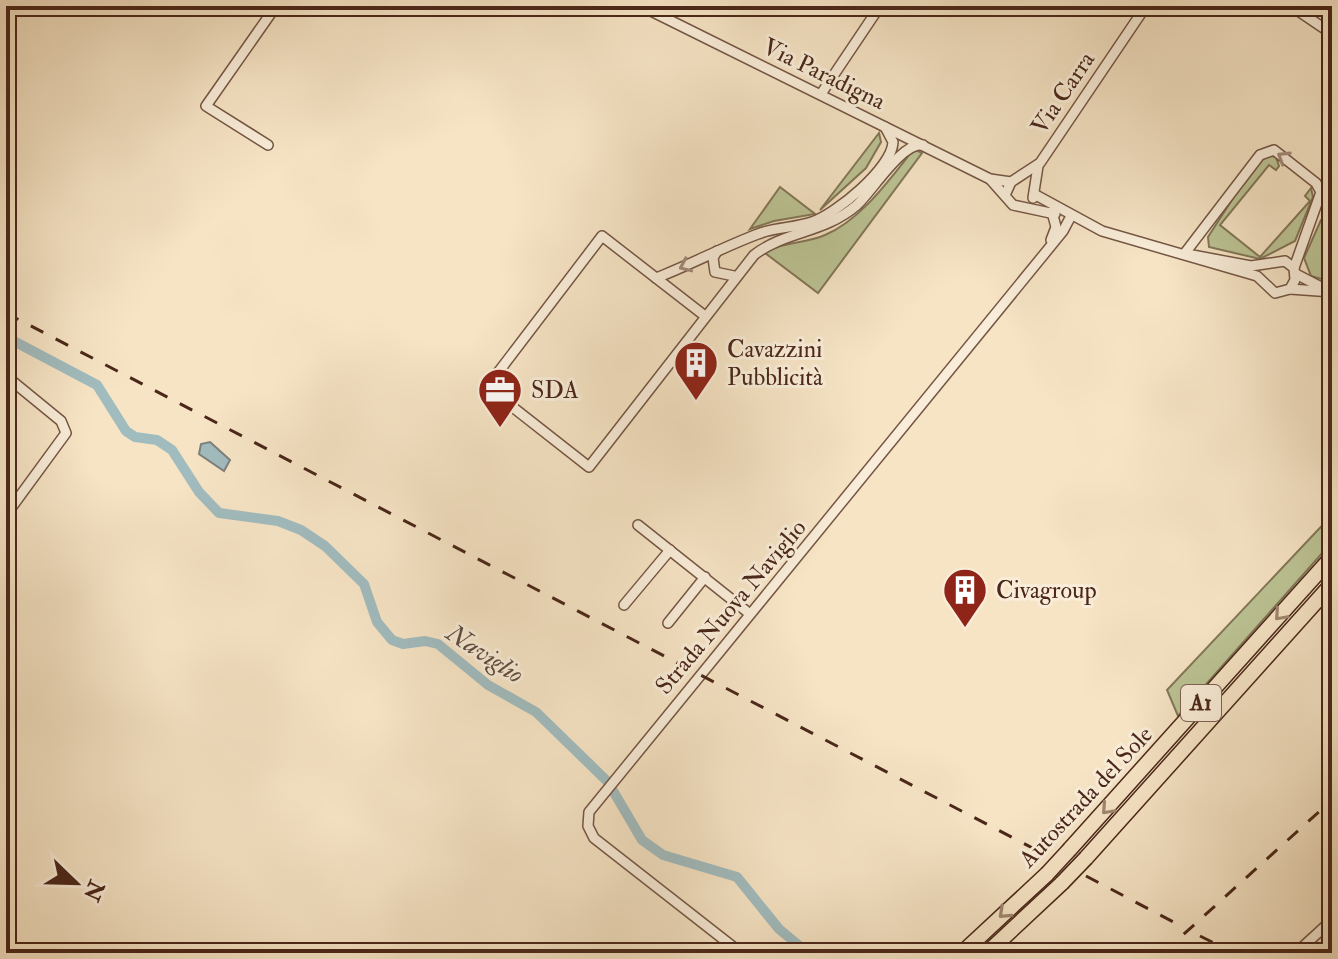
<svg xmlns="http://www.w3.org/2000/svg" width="1338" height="959" viewBox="0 0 1338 959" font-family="'IM FELL Double Pica',serif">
	<rect width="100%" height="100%" fill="#f6e4c5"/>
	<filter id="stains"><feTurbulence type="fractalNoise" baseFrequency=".0025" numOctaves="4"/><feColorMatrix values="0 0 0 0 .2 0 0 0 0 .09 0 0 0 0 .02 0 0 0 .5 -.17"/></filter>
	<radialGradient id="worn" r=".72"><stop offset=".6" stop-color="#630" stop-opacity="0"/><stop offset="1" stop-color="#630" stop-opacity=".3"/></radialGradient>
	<g fill="#bcc495" stroke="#837657" stroke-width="2">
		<path d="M879 133 881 142 866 168 820 210Z"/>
		<path d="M914 149 922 153 818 293 765 253C784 241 805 244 825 235 861 220 890 179 914 149Z"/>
		<path d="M1268 155 1276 157 1279 166 1276 170 1269 165 1220 225 1260 257 1310 201 1305 196 1311 188 1313 197 1295 241 1260 259 1209 247 1208 237 1257 161Z"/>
		<path d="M780 187 815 214 774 221 750 229Z"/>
		<path d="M1332 213V282L1311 276 1304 258 1321 220Z"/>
		<path d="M1332 515V542L1178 716 1167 690Z"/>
	</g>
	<path fill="#a1bcbf" stroke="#7e807d" stroke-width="2" d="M210 442 230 460 224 471 199 454 201 444Z"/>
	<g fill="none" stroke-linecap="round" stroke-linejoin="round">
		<g stroke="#a1bcbf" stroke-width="10">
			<path d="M6 337 97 385 126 431 135 437 157 440 172 450 199 492 219 513 278 521 301 530 325 546 364 584 377 622 392 640 403 644 425 641 438 644 488 685 536 712 608 782"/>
			<path d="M612 789 642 840 663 855 737 877 779 929 808 953"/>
		</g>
		<g stroke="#755644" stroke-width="12">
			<g id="minor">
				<path d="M641 6 990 179 1011 182"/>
				<path d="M1291 6 1325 29"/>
				<path d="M821 94 880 6"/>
				<path d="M268 145 206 106 276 6"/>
				<path d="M990 179 1013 205 1055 214"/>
				<path d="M1006 193 1011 182 1040 163 1146 6"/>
				<path d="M1034 194 1102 231 1257 276 1275 293 1290 289 1295 280 1294 268 1285 261 1251 266 1187 254"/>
				<path d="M1033 198 1038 166"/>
				<path d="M1051 240 1056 227 1052 212"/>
				<path d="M717 251 713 258 715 272 734 276"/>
				<path d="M1185 253 1260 155 1274 150 1316 183 1321 192 1294 268"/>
				<path d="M1296 274 1321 287"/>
				<path d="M656 278C690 265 723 247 758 234 775 227 795 228 812 222 836 214 892 168 893 142L885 127"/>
				<path d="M1290 289 1332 292"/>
				<path d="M705 316 602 236 487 387 589 467 754 255C787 230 823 234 857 205 873 190 902 142 923 145"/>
				<path d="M6 376 61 421 66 433 6 515"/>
				<path d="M638 525 750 614"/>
				<path d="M624 605 670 550"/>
				<path d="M668 623 705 577"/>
				<path d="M741 953 594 838 588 826 589 812 1063 231 1071 216"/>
				<path d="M1296 953 1332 920"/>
			</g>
		</g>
		<g stroke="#4a2719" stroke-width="17">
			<g id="highway">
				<path d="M1070 849 1332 557"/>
				<path d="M1086 858 1332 584"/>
				<path d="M962 953 1047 874"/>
				<path d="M987 953 1062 883"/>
			</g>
		</g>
		<use href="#minor" stroke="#f9edd9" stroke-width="9"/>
		<use href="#highway" stroke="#f6e4c5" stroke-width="14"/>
		<g stroke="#4a2719" stroke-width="3" stroke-dasharray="14 14" stroke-linecap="butt">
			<path d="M6 313 1046 855"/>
			<path d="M1086 876 1183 927"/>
			<path d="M1200 936 1234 953"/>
			<path d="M1163 953 1332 800"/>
		</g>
		<g stroke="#4a2719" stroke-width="17" stroke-linecap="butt">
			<g id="highway-bridge">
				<path d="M1047 874 1070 849"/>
				<path d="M1062 883 1086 858"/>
			</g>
		</g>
		<use href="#highway-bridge" stroke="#f6e4c5" stroke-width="14"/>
	</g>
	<defs><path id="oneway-chevron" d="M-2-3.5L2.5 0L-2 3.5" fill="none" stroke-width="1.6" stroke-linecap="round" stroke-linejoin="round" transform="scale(2)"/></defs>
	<g stroke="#a28a79">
		<use href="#oneway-chevron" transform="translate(1283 157) rotate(-148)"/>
		<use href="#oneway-chevron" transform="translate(685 266) rotate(156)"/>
	</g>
	<g stroke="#a0866f">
		<use href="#oneway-chevron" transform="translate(1280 615) rotate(132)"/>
		<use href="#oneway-chevron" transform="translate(1107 809) rotate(132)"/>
		<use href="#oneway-chevron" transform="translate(1004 913) rotate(137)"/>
	</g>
	<defs>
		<g id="building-pin" transform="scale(2.3)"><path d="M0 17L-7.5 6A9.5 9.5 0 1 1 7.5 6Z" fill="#8f2418" stroke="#f9edd9"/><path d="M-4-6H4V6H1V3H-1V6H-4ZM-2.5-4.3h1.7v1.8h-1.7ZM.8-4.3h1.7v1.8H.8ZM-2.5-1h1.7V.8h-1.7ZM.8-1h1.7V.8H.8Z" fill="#fff"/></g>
		<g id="office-pin" transform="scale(2.3)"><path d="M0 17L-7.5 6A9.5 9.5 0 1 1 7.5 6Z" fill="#8f2418" stroke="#f9edd9"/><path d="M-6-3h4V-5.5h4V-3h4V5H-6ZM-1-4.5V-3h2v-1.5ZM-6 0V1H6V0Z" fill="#fff"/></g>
	</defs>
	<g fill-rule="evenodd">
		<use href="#building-pin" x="696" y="363"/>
		<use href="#office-pin" x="500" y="390"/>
		<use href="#building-pin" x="965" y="590"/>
	</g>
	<g text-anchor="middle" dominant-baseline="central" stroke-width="6" stroke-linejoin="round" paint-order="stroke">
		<rect fill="#f9edd9" stroke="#7e6253" stroke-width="2" x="1181" y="685" width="40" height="36" rx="6"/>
		<g font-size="22" font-weight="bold" fill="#4a2719">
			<text x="1201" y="703">A1</text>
		</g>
		<g font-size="24" fill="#4a2719" stroke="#f9edd9">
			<text transform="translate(824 74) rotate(26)">Via Paradigna</text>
			<text transform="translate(1063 93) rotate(-56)">Via Carra</text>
			<text transform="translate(731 607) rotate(-50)">Strada Nuova Naviglio</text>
			<text transform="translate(1086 797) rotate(-47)">Autostrada del Sole</text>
		</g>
		<g font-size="24" fill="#4a2719" stroke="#f9edd9" text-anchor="start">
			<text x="727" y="349">Cavazzini<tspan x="727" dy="28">Pubblicità</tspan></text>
			<text x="531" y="390">SDA</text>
			<text x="996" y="590">Civagroup</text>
		</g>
		<g font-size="26" font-style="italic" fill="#604c42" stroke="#f9edd9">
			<text transform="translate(485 654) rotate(33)">Naviglio</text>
		</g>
	</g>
	<rect width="1338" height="959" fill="none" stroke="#f6e4c5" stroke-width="32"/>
	<rect x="8" y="8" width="1322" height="943" fill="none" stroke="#4a2719" stroke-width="4"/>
	<rect x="16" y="16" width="1306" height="927" fill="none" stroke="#4a2719" stroke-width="2"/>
	<g transform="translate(76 883) rotate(113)" stroke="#f9edd9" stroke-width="6" paint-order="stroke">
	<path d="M0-6L14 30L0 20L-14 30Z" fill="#4a2719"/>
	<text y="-12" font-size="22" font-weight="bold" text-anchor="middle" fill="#4a2719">N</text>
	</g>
	<rect width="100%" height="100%" filter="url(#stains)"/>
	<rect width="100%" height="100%" fill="url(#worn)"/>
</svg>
